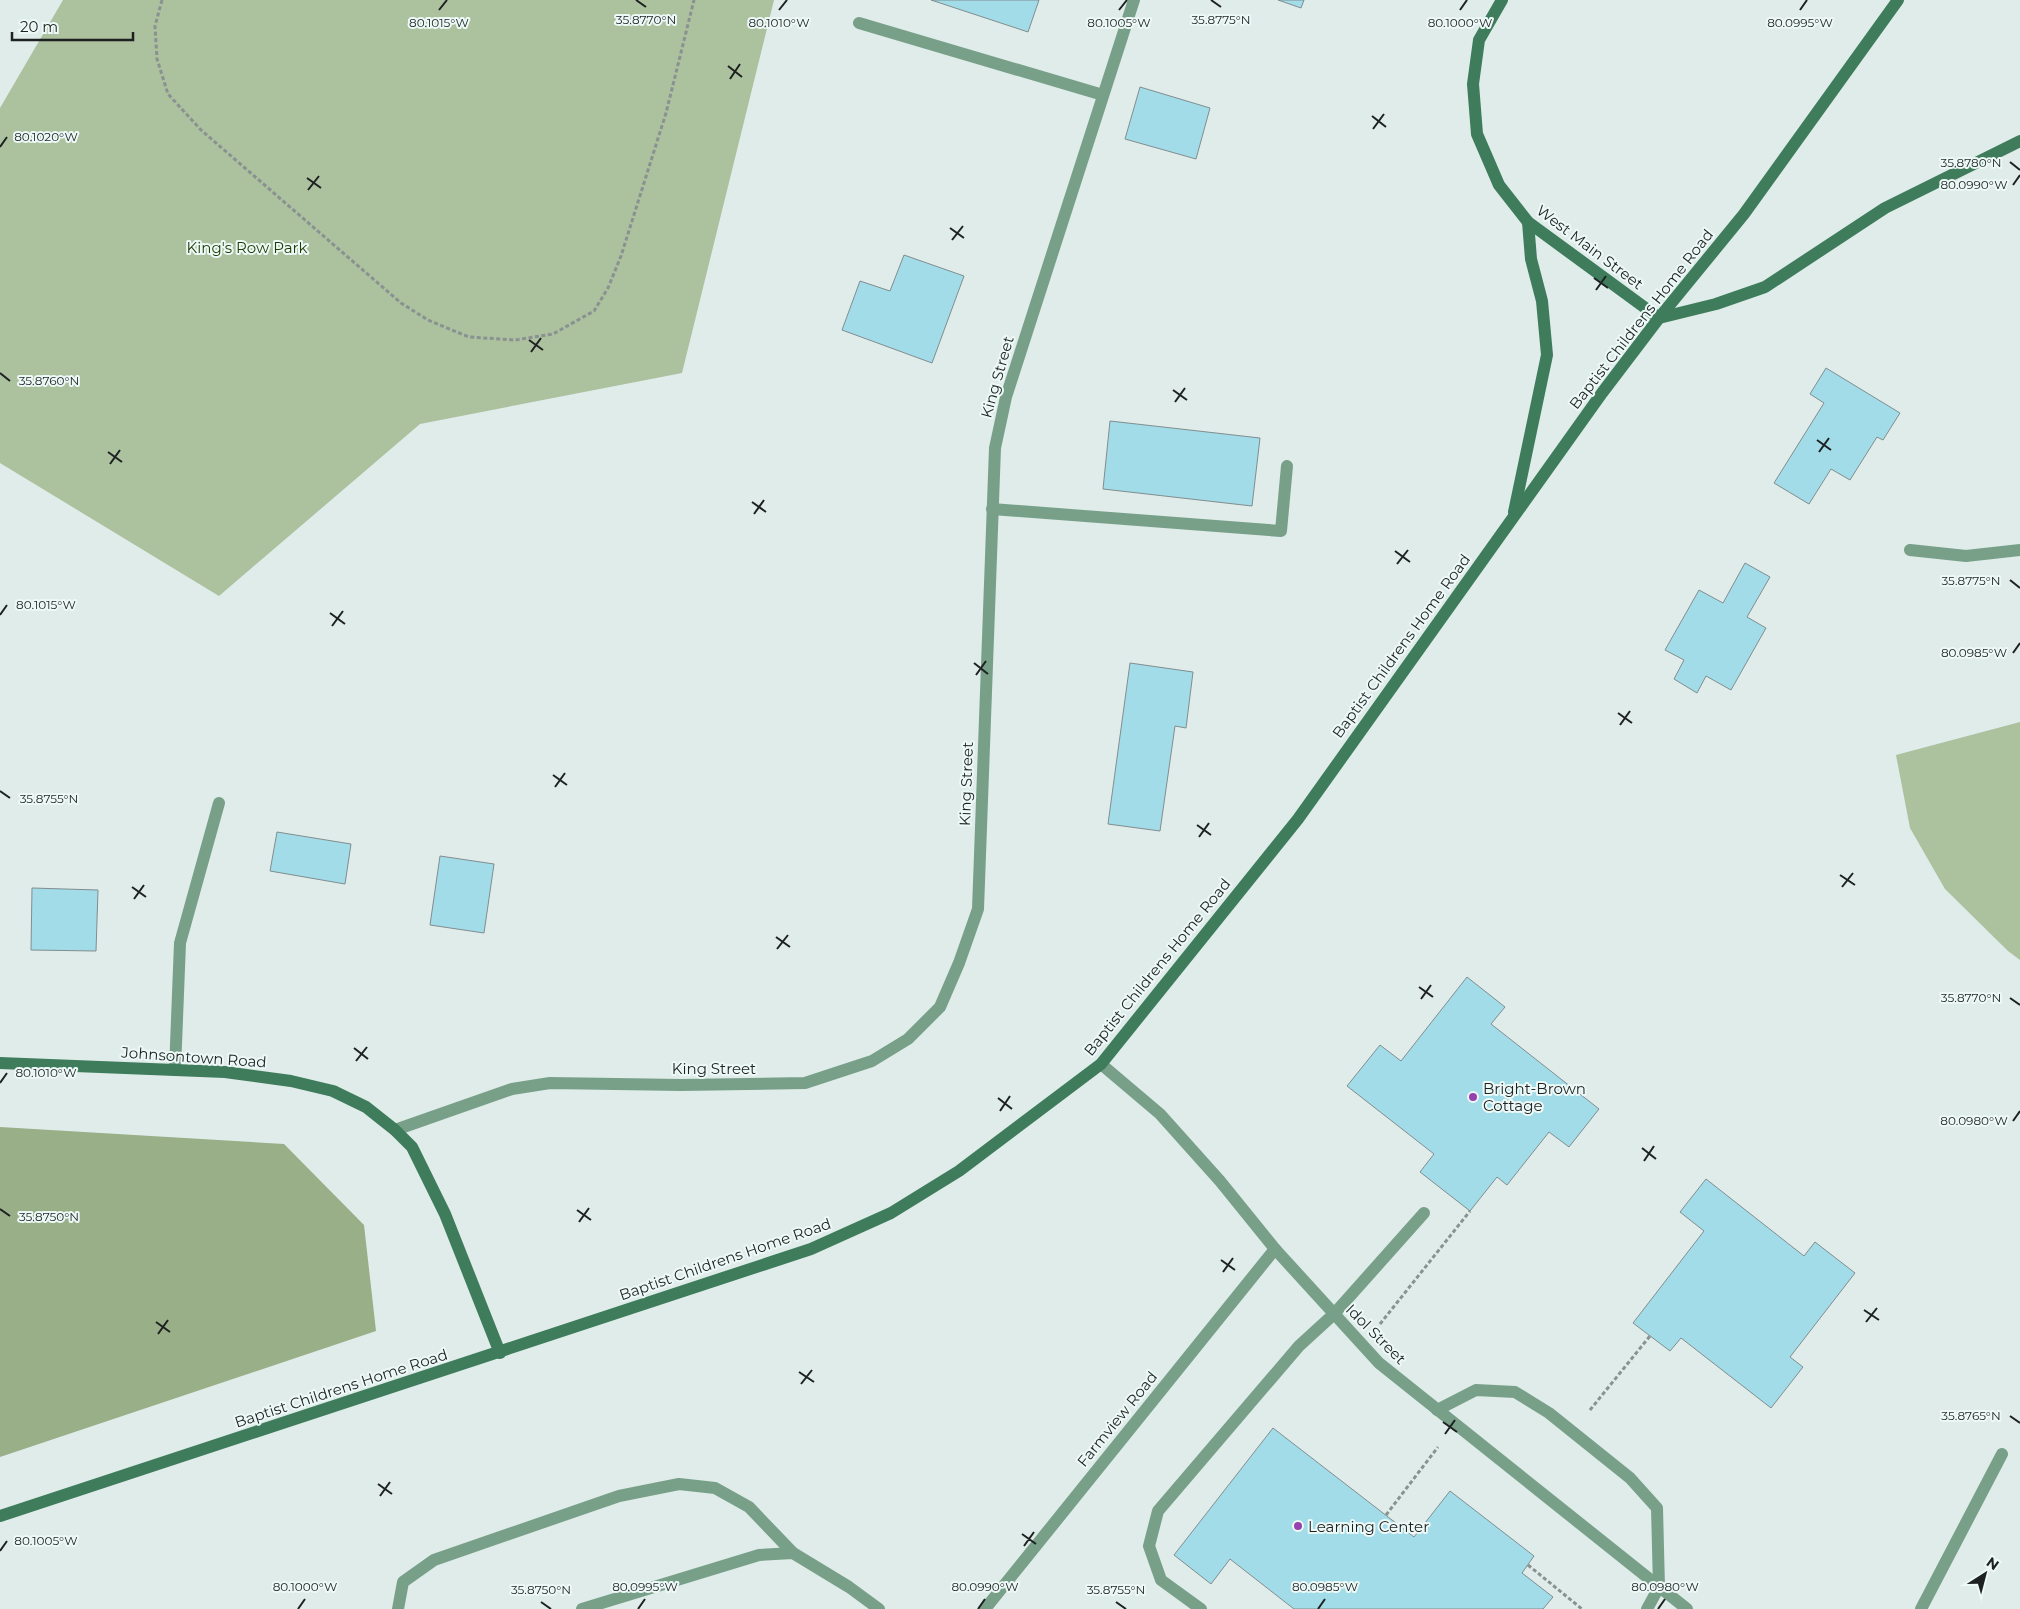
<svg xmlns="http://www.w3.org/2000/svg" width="2020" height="1609" viewBox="0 0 2020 1609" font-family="Montserrat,sans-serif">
	<rect width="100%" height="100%" fill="#dfecea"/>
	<g fill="#acc19e">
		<path d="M63 0H774L682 373 420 424 219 596 0 463V108Z"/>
		<path d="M2020 722V960L2008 951 1945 889 1910 828 1896 755Z"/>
	</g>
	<path fill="#98af87" d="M0 1127 284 1144 364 1225 376 1331 0 1457Z"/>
	<g fill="#a1dce8" stroke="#828d8f">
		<path d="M931 0H1039L1028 32Z"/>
		<path d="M1278 0H1304L1301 8Z"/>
		<path d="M1140 87 1210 108 1196 159 1125 139Z"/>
		<path d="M904 255 964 276 932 363 842 330 860 281 890 291Z"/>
		<path d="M1826 368 1900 413 1883 440 1877 437 1850 480 1831 469 1809 504 1774 483 1824 403 1810 394Z"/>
		<path d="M1110 421 1260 438 1252 506 1103 489Z"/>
		<path d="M1745 563 1770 577 1747 617 1766 628 1731 690 1706 676 1697 693 1674 679 1684 660 1665 650 1699 590 1723 603Z"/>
		<path d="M1130 663 1193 672 1186 728 1175 726 1160 831 1108 824Z"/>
		<path d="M277 832 351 844 345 884 270 871Z"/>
		<path d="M440 856 494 864 484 933 430 925Z"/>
		<path d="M32 888 98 890 96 951 31 950Z"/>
		<path d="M1467 977 1505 1007 1491 1024 1599 1109 1569 1147 1549 1132 1507 1185 1497 1177 1470 1211 1420 1172 1434 1154 1347 1086 1380 1045 1401 1061Z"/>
		<path d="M1706 1179 1804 1256 1815 1242 1855 1273 1790 1357 1803 1367 1771 1408 1681 1338 1670 1351 1633 1323 1704 1231 1680 1212Z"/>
		<path d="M1273 1428 1414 1537 1450 1491 1534 1556 1522 1573 1553 1597 1543 1609H1294L1230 1559 1211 1584 1174 1555Z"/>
	</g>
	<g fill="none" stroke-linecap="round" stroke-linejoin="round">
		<g stroke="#899291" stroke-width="3" stroke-dasharray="4 2.5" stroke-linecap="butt">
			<path d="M162 0 155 26 157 59 168 94 201 130 401 303 428 320 469 337 515 340 553 334 594 311 608 288 621 256 666 113 694 0"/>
			<path d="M1380 1324 1470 1211"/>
			<path d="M1590 1410 1650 1336"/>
			<path d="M1386 1515 1438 1447"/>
			<path d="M1528 1565 1582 1609"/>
		</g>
		<g stroke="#78a089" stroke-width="12">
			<path d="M859 23 1103 95"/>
			<path d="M992 509 1281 531 1287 466"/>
			<path d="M175 1070 180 943 219 803"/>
			<path d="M1437 1410 1476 1390 1515 1392 1549 1413 1630 1478 1657 1508 1659 1587 1647 1609"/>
			<path d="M398 1609 403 1582 434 1560 619 1496 679 1484 715 1488 749 1507 793 1553"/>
			<path d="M582 1609 759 1555 793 1553 849 1587 879 1609"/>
			<path d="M1201 1609 1161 1580 1149 1546 1158 1511 1299 1346 1334 1314 1424 1213"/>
			<path d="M1921 1609 2002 1454"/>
		</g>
		<g stroke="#78a089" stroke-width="12">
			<path d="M1910 550 1966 556 2020 550"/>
			<path d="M1101 1064 1160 1114 1220 1181 1275 1249 1379 1363 1687 1609"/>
			<path d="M395 1130 512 1089 550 1083 681 1085 805 1083 872 1061 908 1039 940 1007 959 963 978 909 995 448 1006 397 1134 0"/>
			<path d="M985 1609 1275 1249"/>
		</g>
		<g stroke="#3e7c5b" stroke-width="12">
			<path d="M1502 0 1479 40 1473 84 1477 134 1499 185 1528 222 1659 318"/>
			<path d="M1659 318 1716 304 1765 287 1885 208 2020 141"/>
			<path d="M1514 512 1547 355 1542 301 1531 259 1528 222"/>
			<path d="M0 1063 225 1072 291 1081 333 1091 366 1107 395 1130 412 1147 445 1214 500 1353"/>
			<path d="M0 1516 811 1249 891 1213 959 1171 1101 1064 1298 819 1602 393 1659 318 1744 214 1898 0"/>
		</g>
	</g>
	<path fill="none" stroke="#1d2121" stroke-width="2" d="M636 0 646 7M1211 0 1221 7M439 10 447 0M779 10 787 0M1119 10 1127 0M1460 10 1467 0M1800 10 1807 0M728 66 742 77M730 79 740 64M1372 116 1386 127M1373 129 1384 114M0 147 7 137M2010 162 2020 170M307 178 321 188M2013 185 2020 175M308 190 319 176M950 228 964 238M952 240 963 226M1594 278 1608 288M1596 290 1606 276M529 340 543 350M531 352 541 338M0 373 10 381M1173 390 1187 400M1175 402 1185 388M1817 440 1831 450M108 452 122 462M1819 452 1829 438M110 464 120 450M752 502 766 512M754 514 764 500M1395 551 1410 562M1397 564 1408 550M2010 580 2020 588M330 613 345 624M0 615 7 605M332 626 343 611M2013 653 2020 643M974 663 988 674M976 675 986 661M1618 713 1632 723M1620 725 1630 711M553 775 567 785M555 787 565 773M0 791 10 798M1197 825 1211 835M1199 837 1209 823M1840 875 1855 885M132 887 146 897M1842 887 1853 873M134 899 144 885M776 937 790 947M777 949 788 935M1419 987 1433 997M2010 998 2020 1005M1421 999 1431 985M354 1048 368 1059M356 1061 367 1047M0 1083 7 1073M998 1098 1012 1109M1000 1111 1010 1096M2013 1121 2020 1111M1642 1148 1656 1159M1644 1161 1654 1146M0 1209 10 1216M577 1210 591 1220M579 1222 589 1208M1221 1260 1235 1270M1223 1272 1233 1258M1864 1310 1879 1320M156 1322 170 1332M1866 1322 1877 1308M158 1334 168 1320M799 1372 814 1382M801 1384 812 1370M2010 1416 2020 1423M1443 1422 1457 1432M1445 1434 1455 1420M378 1484 392 1494M380 1496 390 1482M1022 1534 1036 1544M1024 1546 1034 1532M0 1551 7 1541M541 1602 551 1609M1116 1602 1126 1609M298 1609 305 1599M638 1609 645 1599M978 1609 985 1599M1318 1609 1325 1599M1658 1609 1665 1599"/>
	<g fill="#9641ae" stroke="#edf9f7" stroke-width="2">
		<circle cx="1473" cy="1097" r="5"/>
		<circle cx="1298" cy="1526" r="5"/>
	</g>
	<g text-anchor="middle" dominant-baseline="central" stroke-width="4" stroke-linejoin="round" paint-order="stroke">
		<g font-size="15" fill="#1f3b00" stroke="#edf9f7">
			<text x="247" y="247">King's Row Park</text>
		</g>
		<g font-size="15" fill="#1d2121" stroke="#edf9f7">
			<text transform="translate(1590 247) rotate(37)">West Main Street</text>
			<text transform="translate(1641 319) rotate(-52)">Baptist Childrens Home Road</text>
			<text transform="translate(997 377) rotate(-74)">King Street</text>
			<text transform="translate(1401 646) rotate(-54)">Baptist Childrens Home Road</text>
			<text transform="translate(966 784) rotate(-88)">King Street</text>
			<text transform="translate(1157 967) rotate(-51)">Baptist Childrens Home Road</text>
			<text transform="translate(194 1057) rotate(4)">Johnsontown Road</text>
			<text x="714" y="1068">King Street</text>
			<text transform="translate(725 1259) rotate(-19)">Baptist Childrens Home Road</text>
			<text transform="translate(1376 1334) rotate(45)">Idol Street</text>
			<text transform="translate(341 1388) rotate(-18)">Baptist Childrens Home Road</text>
			<text transform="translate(1117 1419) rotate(-51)">Farmview Road</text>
		</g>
		<g font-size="15" fill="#1d2121" stroke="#edf9f7" text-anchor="start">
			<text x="1483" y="1088">Bright-Brown<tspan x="1483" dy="17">Cottage</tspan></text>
			<text x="1308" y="1526">Learning Center</text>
		</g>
	</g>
	<g font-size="12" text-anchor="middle" fill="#1d2121" stroke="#edf9f7" stroke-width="4" stroke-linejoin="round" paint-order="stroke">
		<text x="646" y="24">35.8770°N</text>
		<text x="1221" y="24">35.8775°N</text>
		<text x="439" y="27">80.1015°W</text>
		<text x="1119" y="27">80.1005°W</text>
		<text x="1460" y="27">80.1000°W</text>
		<text x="1800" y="27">80.0995°W</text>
		<text x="779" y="27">80.1010°W</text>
		<text x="46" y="141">80.1020°W</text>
		<text x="1971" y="167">35.8780°N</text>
		<text x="1974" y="189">80.0990°W</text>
		<text x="49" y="385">35.8760°N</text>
		<text x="1971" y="585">35.8775°N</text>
		<text x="46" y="609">80.1015°W</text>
		<text x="1974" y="657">80.0985°W</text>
		<text x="49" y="803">35.8755°N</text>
		<text x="1971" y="1002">35.8770°N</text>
		<text x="46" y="1077">80.1010°W</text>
		<text x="1974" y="1125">80.0980°W</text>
		<text x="49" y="1221">35.8750°N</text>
		<text x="1971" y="1420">35.8765°N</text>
		<text x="46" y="1545">80.1005°W</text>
		<text x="305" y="1591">80.1000°W</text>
		<text x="645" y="1591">80.0995°W</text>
		<text x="985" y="1591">80.0990°W</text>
		<text x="1325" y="1591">80.0985°W</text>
		<text x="1665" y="1591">80.0980°W</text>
		<text x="541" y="1594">35.8750°N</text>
		<text x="1116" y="1594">35.8755°N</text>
	</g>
	<g transform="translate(1985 1574) rotate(36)" stroke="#edf9f7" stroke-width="4" paint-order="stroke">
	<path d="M0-4L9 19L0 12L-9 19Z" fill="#1d2121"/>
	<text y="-8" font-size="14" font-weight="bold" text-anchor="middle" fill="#1d2121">N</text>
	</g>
	<path d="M12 32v8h121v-8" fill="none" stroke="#1d2121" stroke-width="2.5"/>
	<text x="20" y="32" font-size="15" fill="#1d2121" stroke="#edf9f7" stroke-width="4" paint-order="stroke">20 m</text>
</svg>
